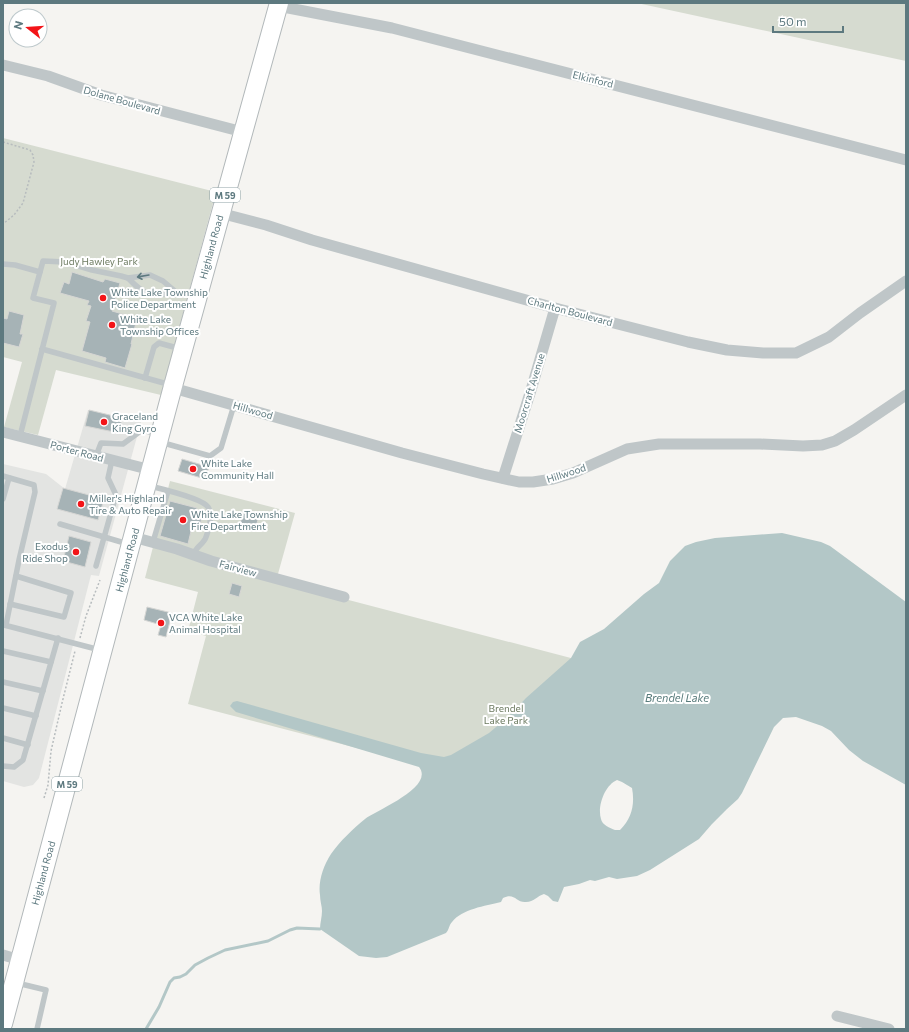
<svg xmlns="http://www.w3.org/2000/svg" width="909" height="1032" viewBox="0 0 909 1032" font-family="Commissioner,sans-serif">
	<rect width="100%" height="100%" fill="#f5f4f1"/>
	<path fill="#e3e4e2" d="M88 410 141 422 99 576 91 575 39 778 33 785 24 787 3 781V464L46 474 65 489Z"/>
	<g fill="#d6dbd0">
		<path d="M637 3H906V61Z"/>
		<path d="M3 138 216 192 161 395 56 370 38 435 4 427 22 362 3 357Z"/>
		<path d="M170 481 295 513 276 581 609 668 572 804 188 704 206 636 188 631 198 592 145 578Z"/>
	</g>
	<path fill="#b3c7c7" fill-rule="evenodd" d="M782 533 821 542 830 546 906 602V785L863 761 849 750 831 731 822 726 796 717 783 718 774 727 742 793 738 799 727 809 712 824 699 839 650 870 637 876 617 879 609 877 595 881 590 880 579 884 564 887 558 902 553 901 548 896 544 894C537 896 534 902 526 902 516 903 515 892 503 898L501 902C485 906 462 909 452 922 449 925 449 930 446 933L387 957 376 958 359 956 320 929C320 923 322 917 322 911 322 906 320 901 320 895 318 882 323 866 331 854 340 841 353 829 365 819 377 810 435 787 419 767L236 712 230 706 233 702 237 701 421 753 444 757 451 755 489 733 508 717 526 698 571 658 580 642 604 629 644 594 659 583 670 561 685 546 696 542 715 538ZM617 780 622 782 632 788C635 804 632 818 620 830H615C610 828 602 825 601 819 597 806 605 785 617 780Z"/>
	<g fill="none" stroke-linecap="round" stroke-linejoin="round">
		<path stroke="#b3c7c7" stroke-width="3" d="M146 1029 159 1007 170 982 174 978 180 977 186 974 195 965 208 958 225 950 268 941 290 930 297 928 320 929"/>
	</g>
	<g fill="#a6b3b6" stroke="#d6d6d4">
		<path d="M72 272 103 282 105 279 120 283 112 311 137 318 131 344H132L125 368 105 362 106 358 82 351 90 322 86 321 91 306 87 305 89 301 60 293 64 282 69 284Z"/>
		<path d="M9 311 24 315 20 334H23L19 347 3 343V318L7 319Z"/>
		<path d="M89 410 122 418 119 433 85 426Z"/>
		<path d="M182 459 209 467 205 479 178 471Z"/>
		<path d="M63 488 104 499 98 520 57 509Z"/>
		<path d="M170 501 197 508 196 511 203 513 199 529 192 527 188 544 160 536Z"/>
		<path d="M244 512 259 516 256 527 240 523Z"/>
		<path d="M69 536 91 542 85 567 63 561Z"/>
		<path d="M232 583 242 586 239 597 229 594Z"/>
		<path d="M147 607 172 613 166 637 158 635 161 625 144 620Z"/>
	</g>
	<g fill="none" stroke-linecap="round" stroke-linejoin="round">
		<g stroke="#b2b8ba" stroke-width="20">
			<path id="trunk" d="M3 1024 173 386 279 3"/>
		</g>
		<g stroke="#b7bcbe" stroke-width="1.5" stroke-dasharray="2 2" stroke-linecap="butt">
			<path d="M3 142 30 150 33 155 34 162 23 203 14 215 3 224"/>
			<path d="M80 638 86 616 100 580"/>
			<path d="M44 798 48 785 51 751 62 703 75 651"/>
		</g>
		<g stroke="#bfc6c8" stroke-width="5.5">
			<path d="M3 264 15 265 40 272"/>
			<path d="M176 292C151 297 146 297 128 278L150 275 163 281 176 292 195 297"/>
			<path d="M42 349 171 385"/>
			<path d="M145 378 154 347 159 343 181 349"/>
			<path d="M20 436 54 303 33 298 43 261 65 262 92 270 121 276 128 278"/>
			<path d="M160 442 210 456 221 448 234 405"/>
			<path d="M96 456 101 443 123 444 142 430 158 434"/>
			<path d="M3 476 34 485 35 492 19 560 6 625"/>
			<path d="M150 486C162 489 202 498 208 507 213 515 209 529 206 537 204 544 195 547 194 554"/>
			<path d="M3 499 9 478"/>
			<path d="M60 524 128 544"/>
			<path d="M153 542 168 491"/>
			<path d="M96 566 116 495 108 478 112 460"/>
			<path d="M10 604 64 617 71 593 16 576"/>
			<path d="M4 625 100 650"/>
			<path d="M3 651 51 662"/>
			<path d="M3 682 43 691"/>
			<path d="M3 708 36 716"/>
			<path d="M3 738 28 745"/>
			<path d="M3 766 14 767 23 760 58 638"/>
			<path d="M17 983 46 990 37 1029"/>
		</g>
		<g stroke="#bfc6c8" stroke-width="11">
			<path d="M278 6 392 28 906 160"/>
			<path d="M3 65 48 76 101 95 243 132"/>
			<path d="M220 213 266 225 312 240 555 308 688 342 727 350 763 353H796L829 337 860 313 906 281"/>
			<path d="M173 388 402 453 483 474 519 482H533L553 479 573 473 627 449 659 444H760L803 446 822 445 835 441 854 430 906 395"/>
			<path d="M3 432 151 470"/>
			<path d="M503 478 531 390 555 308"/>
			<path d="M133 537 177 549 211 561 344 597"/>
			<path d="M3 955 20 960"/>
			<path d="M837 1016 889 1029"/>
		</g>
		<use href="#trunk" stroke="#fff" stroke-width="18"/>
	</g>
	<defs><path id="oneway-shaft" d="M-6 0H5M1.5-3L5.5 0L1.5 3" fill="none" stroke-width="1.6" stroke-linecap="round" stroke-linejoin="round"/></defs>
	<use stroke="#5d797f" href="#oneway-shaft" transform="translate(143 276) rotate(170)"/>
	<g fill="#f31418" stroke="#fff" stroke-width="1.5">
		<circle cx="103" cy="298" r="4"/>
		<circle cx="112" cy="325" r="4"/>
		<circle cx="104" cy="422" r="4"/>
		<circle cx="193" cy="469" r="4"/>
		<circle cx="81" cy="504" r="4"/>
		<circle cx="183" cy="520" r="4"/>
		<circle cx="76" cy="552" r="4"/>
		<circle cx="161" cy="623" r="4"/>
	</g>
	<g text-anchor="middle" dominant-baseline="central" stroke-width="4" stroke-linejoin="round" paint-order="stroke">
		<g fill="#fff" stroke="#8ea1a5" stroke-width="1">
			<rect x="210" y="188" width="30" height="14" rx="3"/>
			<rect x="52" y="777" width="30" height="14" rx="3"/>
		</g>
		<g font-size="9" font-weight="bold" fill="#5d797f">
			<text x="225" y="195">M 59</text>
			<text x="67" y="784">M 59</text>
		</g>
		<g font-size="10" fill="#5d797f" stroke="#fff">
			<text transform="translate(593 79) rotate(14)">Elkinford</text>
			<text transform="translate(122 100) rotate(16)">Dolane Boulevard</text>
			<text transform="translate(211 247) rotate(-75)">Highland Road</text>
			<text transform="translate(570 311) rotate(15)">Charlton Boulevard</text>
			<text transform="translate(529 393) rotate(-73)">Moorcraft Avenue</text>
			<text transform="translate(253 410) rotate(16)">Hillwood</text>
			<text transform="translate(77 451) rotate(15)">Porter Road</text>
			<text transform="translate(566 473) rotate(-18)">Hillwood</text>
			<text transform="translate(127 560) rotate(-75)">Highland Road</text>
			<text transform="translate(238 568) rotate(15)">Fairview</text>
			<text transform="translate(43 873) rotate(-75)">Highland Road</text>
		</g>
		<g font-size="10" fill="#6d7b61" stroke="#fff">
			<text x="99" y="261">Judy Hawley Park</text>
			<text x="506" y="708">Brendel<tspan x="506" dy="12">Lake Park</tspan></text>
		</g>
		<g font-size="10" fill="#5d797f" stroke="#fff" text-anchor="start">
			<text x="111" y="292">White Lake Township<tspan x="111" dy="12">Police Department</tspan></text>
			<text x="120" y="319">White Lake<tspan x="120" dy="12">Township Offices</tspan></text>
			<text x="112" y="416">Graceland<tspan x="112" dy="12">King Gyro</tspan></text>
			<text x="201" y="463">White Lake<tspan x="201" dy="12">Community Hall</tspan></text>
			<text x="89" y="498">Miller's Highland<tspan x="89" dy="12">Tire &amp; Auto Repair</tspan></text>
			<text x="191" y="514">White Lake Township<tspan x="191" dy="12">Fire Department</tspan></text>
			<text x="68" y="546" text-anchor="end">Exodus<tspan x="68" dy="12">Ride Shop</tspan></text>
			<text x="169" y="617">VCA White Lake<tspan x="169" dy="12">Animal Hospital</tspan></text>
		</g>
		<g font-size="11" font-style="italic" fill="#587b7b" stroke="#fff">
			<text x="677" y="697">Brendel Lake</text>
		</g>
	</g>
	<rect width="909" height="1032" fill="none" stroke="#5d797f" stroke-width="8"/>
	<g transform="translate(28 28) rotate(287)"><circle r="19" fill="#ffffff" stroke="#bec9cc"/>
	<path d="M0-3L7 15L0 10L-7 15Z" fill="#f31418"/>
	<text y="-6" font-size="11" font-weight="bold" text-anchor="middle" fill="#5d797f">N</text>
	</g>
	<path d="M773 26v6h70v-6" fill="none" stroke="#5d797f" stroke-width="2"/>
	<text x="779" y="26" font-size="12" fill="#5d797f" stroke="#ffffff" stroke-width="3" paint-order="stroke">50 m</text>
</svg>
